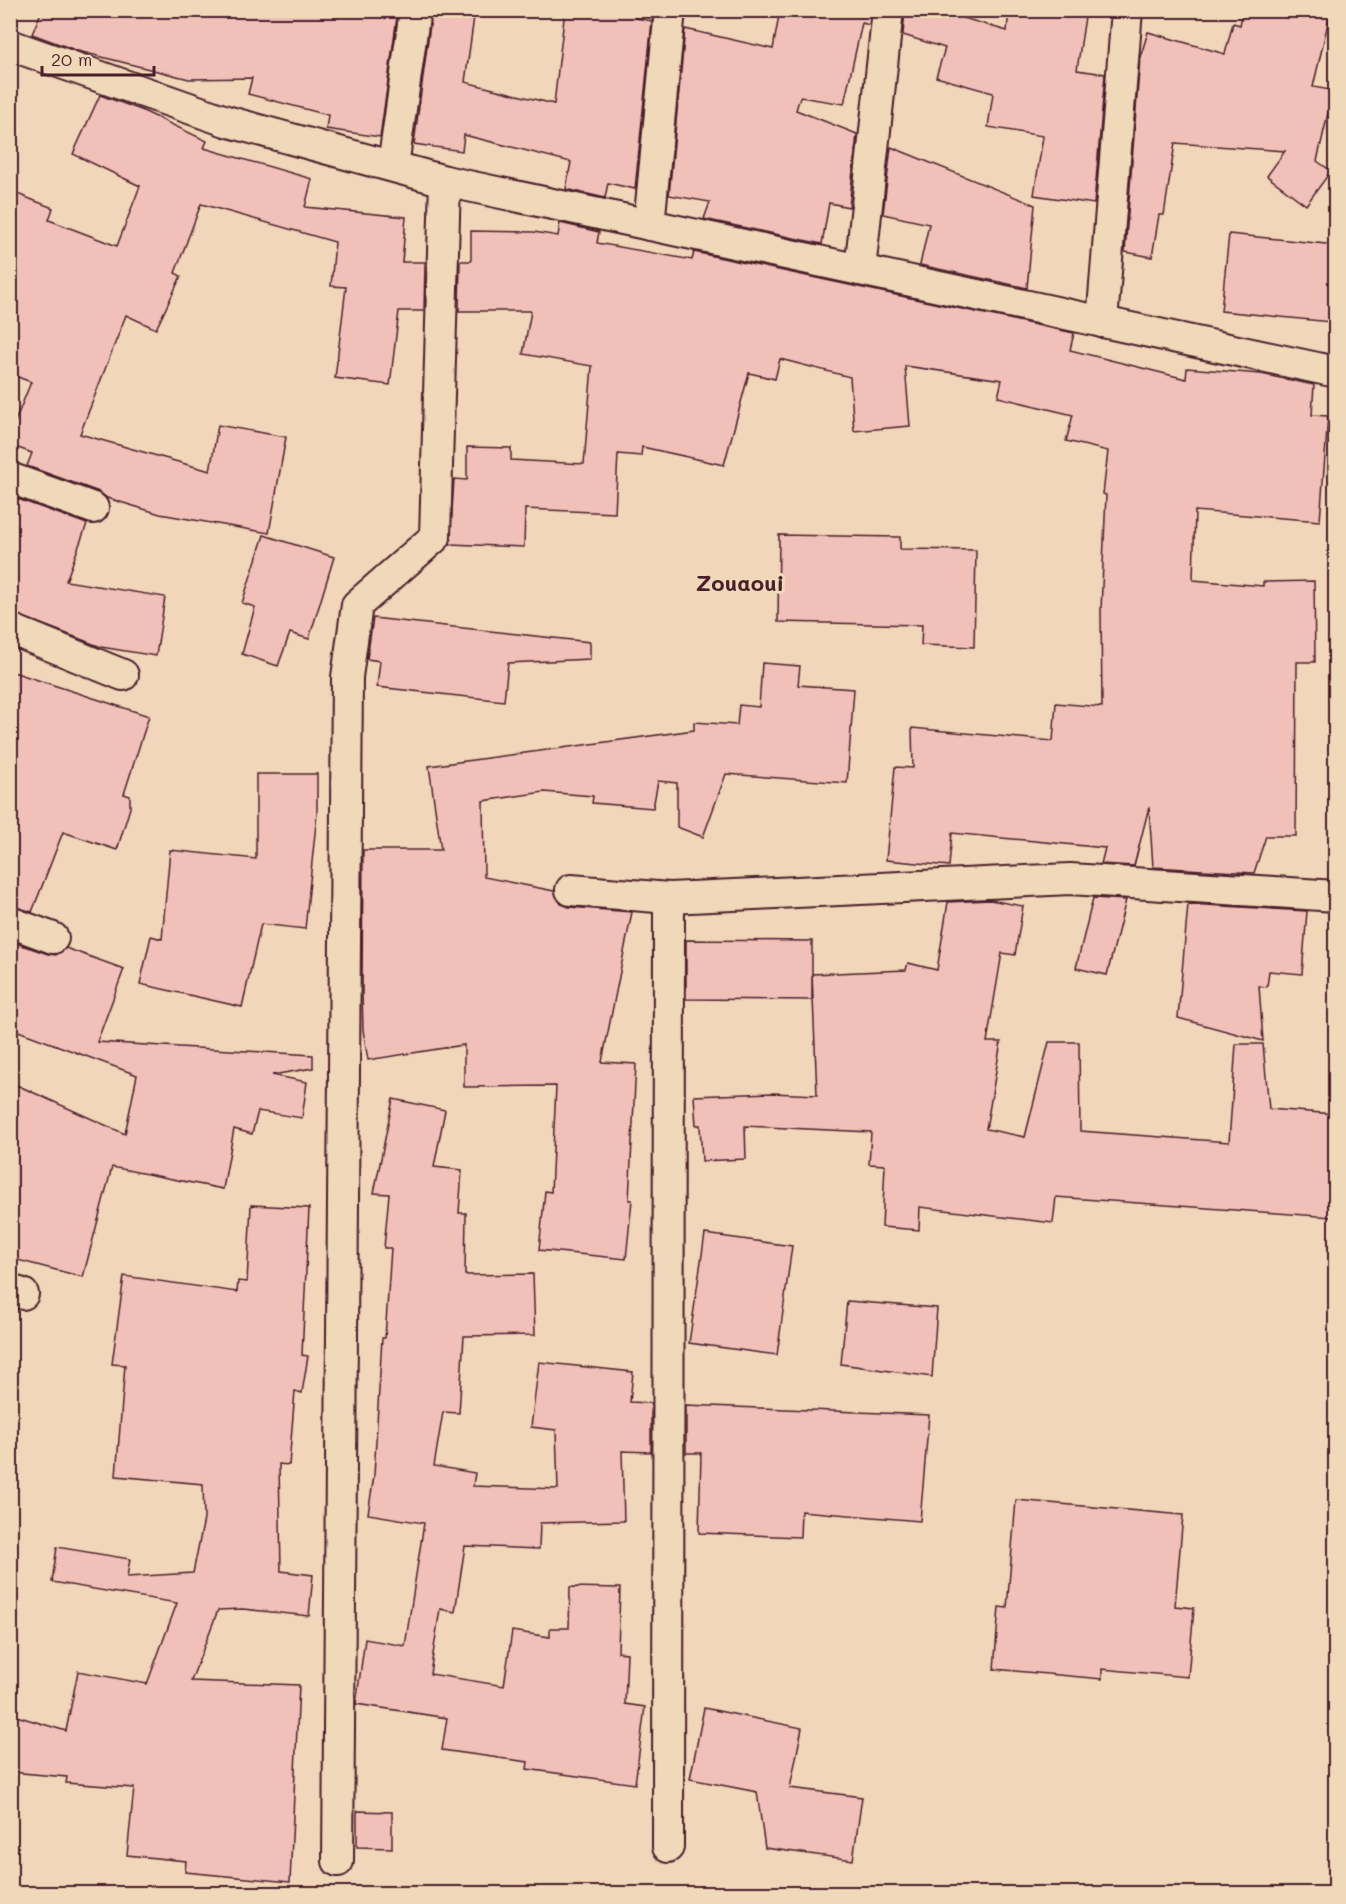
<svg xmlns="http://www.w3.org/2000/svg" width="1346" height="1904" viewBox="0 0 1346 1904" font-family="Mali,sans-serif">
	<rect width="100%" height="100%" fill="#f1d6b9"/>
	<filter id="ink" filterUnits="userSpaceOnUse"><feTurbulence type="fractalNoise" baseFrequency=".0167" numOctaves="2"/><feDisplacementMap in="SourceGraphic" scale="12" xChannelSelector="R" yChannelSelector="G"/><feConvolveMatrix kernelMatrix="1 2 1 2 8 2 1 2 1" color-interpolation-filters="sRGB"/></filter>
	<g filter="url(#ink)">
		<g fill="#f1c1b9" stroke="#4a1f2b" stroke-width="1.5">
			<path d="M42 10H398L380 137 326 129 328 115 248 94 252 78 189 79 78 51 32 34Z"/>
			<path d="M432 10H475L465 82 554 104 565 10H637L635 18 652 21 635 189 608 183 605 198 566 189 571 162 464 135 462 151 414 144Z"/>
			<path d="M780 10H871L869 25 862 23 844 104 800 97 796 110 857 134 849 207 829 203 822 244 704 219 710 202 669 195 685 29 773 49Z"/>
			<path d="M905 10H937L1007 31 1009 10H1086L1077 70 1105 74 1094 204 1034 195 1043 136 988 127 993 93 936 77 945 48 903 35Z"/>
			<path d="M1243 10H1331L1313 87 1330 90 1335 83 1317 161 1331 171 1306 205 1267 176 1285 151 1175 143 1164 215H1159L1152 257 1125 252 1140 58 1148 32 1225 54 1233 23 1240 25Z"/>
			<path d="M100 95 141 110 207 141 204 148 312 179 305 207 406 217 402 262H425L424 311H399L390 385 335 378 346 287 331 286 335 242 201 204 175 273 181 276 156 329 126 315 80 434 210 471 218 425 286 437 269 533 160 514 107 498 99 492 27 466 32 453 10 445V434L31 382 10 374V191L53 208 49 220 117 246 140 186 73 154Z"/>
			<path d="M891 147 1035 205 1027 288 920 265 929 224 883 214Z"/>
			<path d="M560 223 599 232 597 243 692 260 694 252 1074 333 1070 350 1186 379 1187 368 1261 374 1314 385 1312 415 1328 416 1320 521 1195 511 1193 580 1263 586V582L1314 581 1315 662H1297L1296 836H1266L1254 873 1153 867 1149 807 1134 866 1101 864 1105 848 952 833 949 866 886 860 895 767 913 768 912 728 1053 741 1056 703 1102 707 1101 610 1106 495 1103 494 1108 451 1066 441 1073 415 998 397 1002 380 905 366 910 426 854 431 850 377 780 359 775 379 749 373 724 465 642 447 641 456 618 454 615 513 525 509 524 547 450 544 454 479 467 480V447L511 448V460L584 464 592 366 523 354 531 311H459L460 261H471V231L534 232 558 236Z"/>
			<path d="M1229 234 1335 245 1331 322 1221 311Z"/>
			<path d="M15 498 87 524 66 581 165 597 156 656 101 647 10 612V512Z"/>
			<path d="M264 535 334 557 309 639 290 633 278 666 242 654 255 607 242 603Z"/>
			<path d="M779 535 900 537V549L976 550 974 647 921 645 922 625 778 622Z"/>
			<path d="M373 618 590 642V659L508 663 504 701 377 687 380 661 367 659Z"/>
			<path d="M762 663 800 666 798 685 854 689 847 783 726 774 703 837 677 827V783L658 781 653 808 592 803 593 796 544 792 483 801 484 877 554 891 561 904 569 907 632 912 602 1062 636 1064 629 1200H632L626 1259 539 1250 545 1191 551 1192 556 1086 464 1087V1045L368 1060 363 1030 362 993 363 850H441L429 766 694 730V722L737 725 739 705 759 707Z"/>
			<path d="M10 671 149 716 124 794 130 796V808L117 850 63 832 32 912 10 905Z"/>
			<path d="M256 774H317V814L305 929 261 924 242 1007 140 984 151 936 162 939 170 850 256 859Z"/>
			<path d="M1093 898 1126 900 1107 975 1076 968Z"/>
			<path d="M990 900 1023 906 1015 955 1002 953 987 1042H1001L986 1129 1025 1137 1049 1042H1079L1080 1131 1229 1142 1236 1044H1263L1269 1109 1335 1114 1332 1217 1056 1197 1053 1223 920 1207 919 1230 882 1227 885 1165 869 1164 871 1132 745 1126 746 1159 702 1161 700 1125H696L694 1096 772 1093 817 1095 812 974 906 970 908 963 937 970 948 902Z"/>
			<path d="M1188 904 1307 911 1302 974 1269 971 1267 987 1259 986 1263 1041 1178 1018Z"/>
			<path d="M686 940 812 941V1000L686 999Z"/>
			<path d="M10 941 48 954 56 955 66 948 124 969 97 1042 313 1055V1068L272 1075 307 1082 302 1118 258 1111 252 1134 234 1129 223 1189 112 1167 83 1277 10 1258V1082L125 1134 137 1075 10 1028Z"/>
			<path d="M393 1099 445 1110 434 1167 462 1170 459 1213H466L465 1275 533 1274 535 1335 464 1336 459 1413 443 1412 434 1466 475 1473 473 1486 558 1489 556 1430 531 1427 539 1362 633 1372 630 1402 651 1403V1452L622 1451 624 1521 540 1523 539 1549 465 1546 455 1612 440 1609 430 1674 504 1686 512 1631 550 1637V1628H569L570 1587 620 1588 618 1652 627 1653 625 1704 645 1707 635 1784 527 1769 528 1762 442 1750 447 1718 356 1704 365 1639 405 1646 424 1523 368 1514 374 1475 382 1338H385L391 1248H384L389 1194 374 1193Z"/>
			<path d="M251 1205 309 1208 302 1355 308 1356 302 1393 295 1391 289 1465 279 1464 281 1571 313 1575 309 1616 243 1609 218 1610 191 1681 299 1685 290 1882 185 1872 186 1861 127 1855 134 1788 66 1783 67 1777 10 1772V1714L66 1731 78 1671 147 1684 177 1603 52 1582 57 1547 130 1559 127 1577 193 1573 204 1519 203 1484 116 1476 125 1365 112 1364 124 1276 237 1292 238 1281 247 1282Z"/>
			<path d="M705 1234 792 1246 777 1355 689 1343Z"/>
			<path d="M847 1301 937 1308 932 1377 841 1364Z"/>
			<path d="M686 1405 929 1415 920 1521 801 1511 800 1537 699 1533 701 1453H686Z"/>
			<path d="M1016 1500 1183 1515 1175 1606 1194 1608 1188 1677 1102 1669V1679L994 1669 999 1607 1007 1608Z"/>
			<path d="M704 1708 802 1728 790 1788 862 1797 853 1860 765 1848 757 1792 690 1779Z"/>
			<path d="M357 1811 392 1812V1848L357 1847Z"/>
		</g>
		<g fill="none" stroke-linecap="round" stroke-linejoin="round">
			<g stroke="#4a1f2b" stroke-width="34">
				<g id="street">
					<path d="M10 45 226 121 445 181 1336 372"/>
					<path d="M393 166 415 10"/>
					<path d="M649 225 670 10"/>
					<path d="M860 270 888 10"/>
					<path d="M1102 322 1127 10"/>
					<path d="M10 478 93 508"/>
					<path d="M10 629 123 675"/>
					<path d="M571 890 669 898 1070 879 1336 896"/>
					<path d="M10 922 53 938"/>
					<path d="M10 1290 23 1294"/>
					<path d="M668 1847 669 898"/>
					<path d="M338 1861 347 677 357 605 435 537 445 181"/>
				</g>
			</g>
			<use href="#street" stroke="#efd9b8" stroke-width="30"/>
		</g>
	</g>
	<g text-anchor="middle" dominant-baseline="central" stroke-width="6" stroke-linejoin="round" paint-order="stroke">
		<g font-size="22" font-weight="bold" fill="#4a1f2b" stroke="#efd9b8">
			<text x="740" y="582">Zouaoui</text>
		</g>
	</g>
	<rect width="1346" height="1904" fill="none" stroke="#efd9b8" stroke-width="36"/>
	<rect x="18" y="18" width="1310" height="1868" fill="none" stroke="#4a1f2b" stroke-width="2" filter="url(#ink)"/>
	<path d="M42 66v9h112v-9" fill="none" stroke="#4a1f2b" stroke-width="3"/>
	<text x="51" y="66" font-size="18" fill="#4a1f2b" stroke="#efd9b8" stroke-width="4.5" paint-order="stroke">20 m</text>
</svg>
